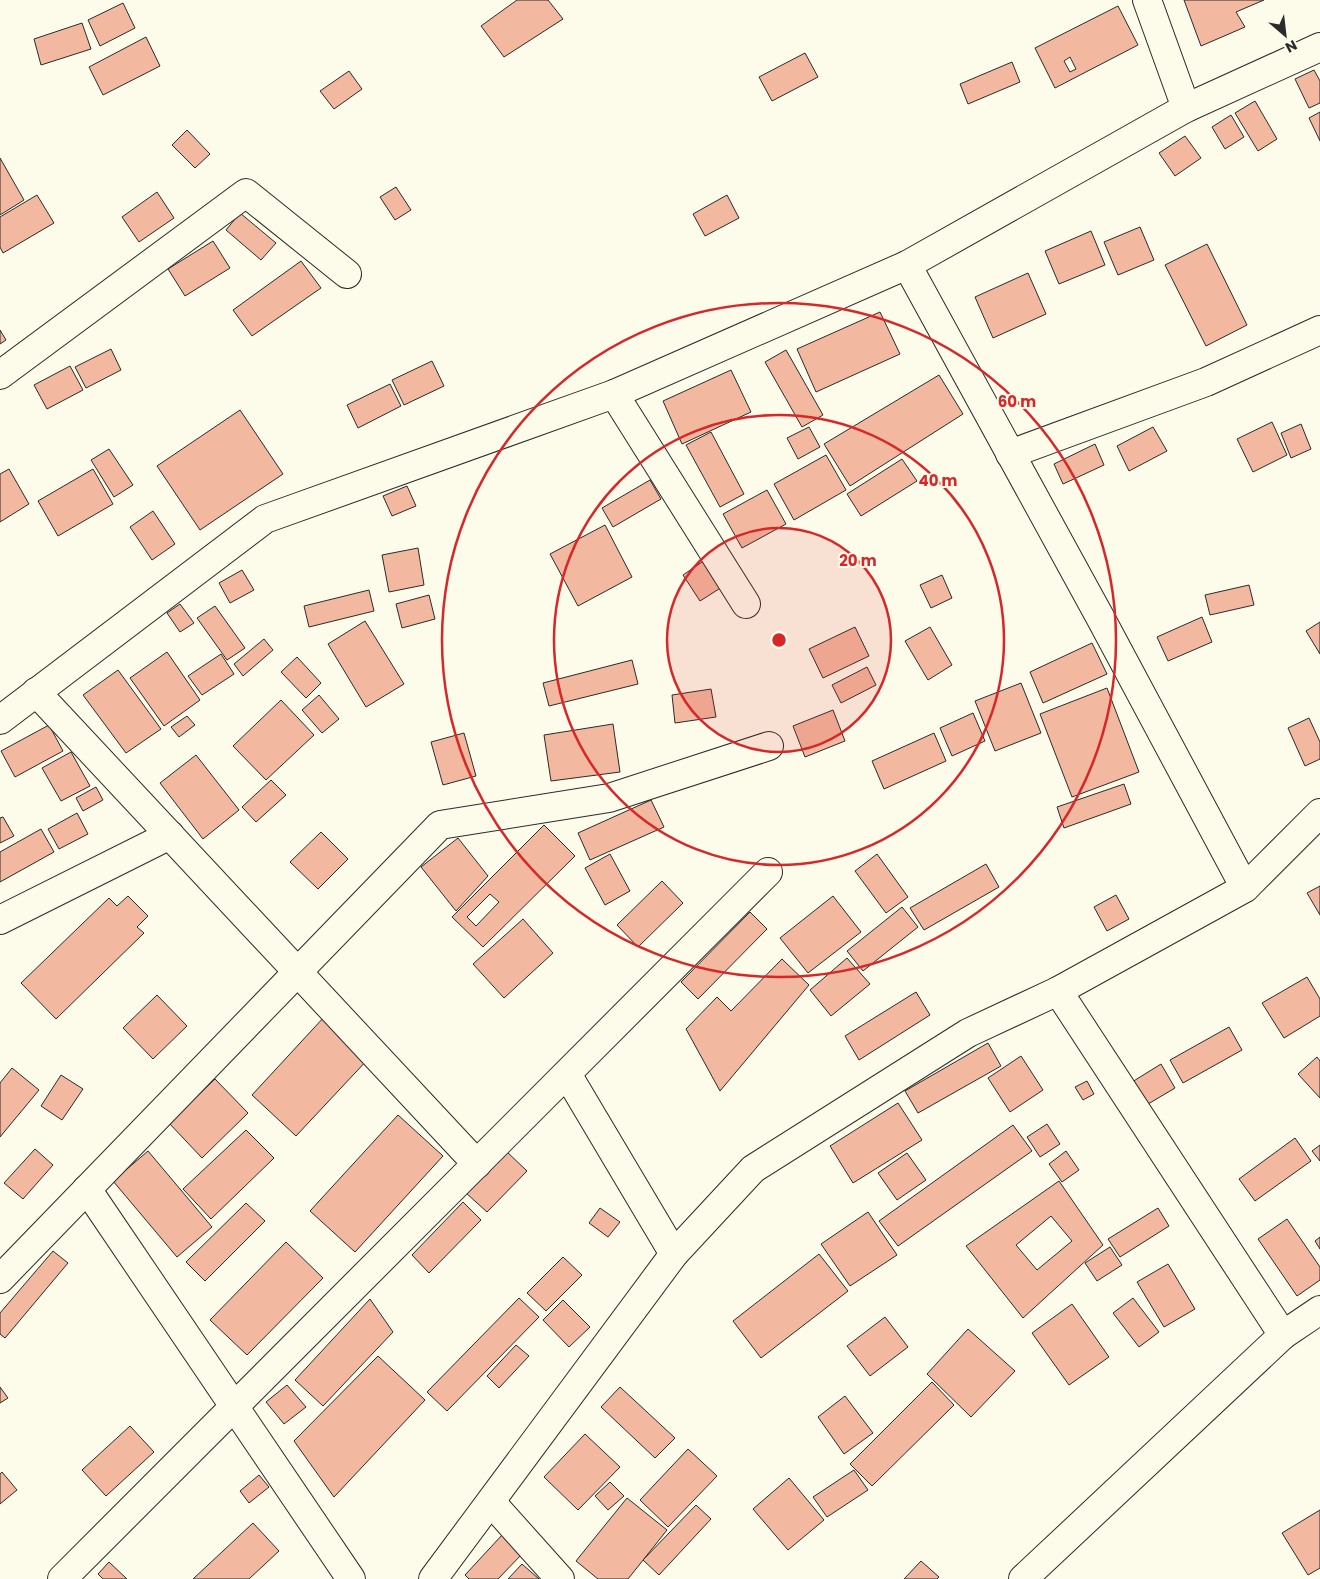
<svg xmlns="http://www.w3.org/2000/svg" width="1320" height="1579" viewBox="0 0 1320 1579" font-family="Poppins,sans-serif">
	<rect width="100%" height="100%" fill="#fdfbea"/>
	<g fill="#f2b8a0" stroke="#2b2b2b" fill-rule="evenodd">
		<path d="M517 0H548L563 19 504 57 481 26Z"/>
		<path d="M1184 0H1264L1236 12 1245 27 1201 46Z"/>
		<path d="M123 3 135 28 100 46 88 20Z"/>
		<path d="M1118 6 1138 45 1055 88 1035 48ZM1070 57 1076 69 1070 72 1064 61Z"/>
		<path d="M82 23 91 49 41 65 34 39Z"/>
		<path d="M146 37 160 66 103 95 89 67Z"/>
		<path d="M805 53 818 77 772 101 759 77Z"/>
		<path d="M1012 62 1020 82 968 104 960 84Z"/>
		<path d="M1314 70 1320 81V103L1309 108 1295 79Z"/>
		<path d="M349 71 362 89 334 109 320 91Z"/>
		<path d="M1255 101 1277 139 1258 151 1235 113Z"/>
		<path d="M1320 112V141L1309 118Z"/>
		<path d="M1231 115 1244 137 1225 149 1212 127Z"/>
		<path d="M187 130 210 154 195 168 172 145Z"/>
		<path d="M1185 136 1201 158 1175 176 1159 153Z"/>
		<path d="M0 158 24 200 0 215Z"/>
		<path d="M396 187 411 210 395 220 380 197Z"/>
		<path d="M157 192 174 218 139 242 122 217Z"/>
		<path d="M37 195 54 223 3 253 0 247V217Z"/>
		<path d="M727 195 739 218 705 236 693 214Z"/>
		<path d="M240 213 276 243 261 260 226 230Z"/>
		<path d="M1140 227 1154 260 1118 275 1104 242Z"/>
		<path d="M1091 231 1105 265 1059 284 1045 251Z"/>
		<path d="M213 241 230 268 185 296 168 269Z"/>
		<path d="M1207 244 1247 325 1206 346 1165 265Z"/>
		<path d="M301 261 321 288 252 336 233 310Z"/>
		<path d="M1028 273 1046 314 993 338 975 297Z"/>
		<path d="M880 312 900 354 816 392 797 349Z"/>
		<path d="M0 330 6 340 0 344Z"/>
		<path d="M111 349 121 370 86 388 75 367Z"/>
		<path d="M786 350 823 415 802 427 765 362Z"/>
		<path d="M432 361 444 386 404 405 392 380Z"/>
		<path d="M70 366 83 390 47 409 34 385Z"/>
		<path d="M731 370 751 412 682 444 663 401Z"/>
		<path d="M939 375 963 414 850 486 824 444Z"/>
		<path d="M390 384 401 406 358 428 347 405Z"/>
		<path d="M240 410 283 474 200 530 157 466Z"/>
		<path d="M1272 422 1287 455 1253 472 1237 439Z"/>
		<path d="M1301 424 1311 449 1291 458 1281 433Z"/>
		<path d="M809 427 820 447 798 459 787 438Z"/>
		<path d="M1153 427 1167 451 1129 471 1117 446Z"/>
		<path d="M711 432 744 494 720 507 686 445Z"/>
		<path d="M1095 444 1104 465 1063 484 1054 464Z"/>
		<path d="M109 449 133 485 114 497 91 460Z"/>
		<path d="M826 455 846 490 794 520 774 484Z"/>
		<path d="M902 459 917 481 861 516 847 494Z"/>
		<path d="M9 469 29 504 0 522V474Z"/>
		<path d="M93 469 113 504 58 536 38 501Z"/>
		<path d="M650 480 661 499 613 527 602 508Z"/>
		<path d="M407 486 416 506 392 516 383 496Z"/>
		<path d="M767 490 786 524 742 548 723 514Z"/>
		<path d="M153 511 175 544 152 560 130 527Z"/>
		<path d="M605 525 632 577 578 606 550 554Z"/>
		<path d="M418 548 424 585 389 592 382 555Z"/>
		<path d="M705 560 722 587 700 601 683 575Z"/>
		<path d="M242 570 254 590 230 603 219 583Z"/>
		<path d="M942 575 952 598 931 608 920 585Z"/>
		<path d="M1249 585 1254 605 1210 615 1205 595Z"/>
		<path d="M369 590 374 611 309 627 304 606Z"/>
		<path d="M429 595 435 619 402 628 396 604Z"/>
		<path d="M180 604 194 623 180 632 167 613Z"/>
		<path d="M215 606 245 648 227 660 197 618Z"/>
		<path d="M1202 617 1212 642 1168 661 1157 637Z"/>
		<path d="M365 621 404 684 366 707 328 644Z"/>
		<path d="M1320 622V654L1306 631Z"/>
		<path d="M855 627 869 656 823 678 809 649Z"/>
		<path d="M930 627 952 665 928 680 905 641Z"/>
		<path d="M264 639 273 650 243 676 234 664Z"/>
		<path d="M1092 643 1107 674 1043 703 1030 672Z"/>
		<path d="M167 652 200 700 164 726 130 678Z"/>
		<path d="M221 654 234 674 202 695 188 676Z"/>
		<path d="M297 657 321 683 306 698 281 672Z"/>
		<path d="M632 660 638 684 549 706 543 683Z"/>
		<path d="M867 667 876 685 841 703 832 685Z"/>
		<path d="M118 670 161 729 126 753 83 695Z"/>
		<path d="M1021 683 1041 733 995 751 975 701Z"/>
		<path d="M1107 688 1139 772 1072 797 1040 714Z"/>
		<path d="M711 689 716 717 675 723 672 695Z"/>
		<path d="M319 695 339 719 322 733 302 710Z"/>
		<path d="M281 700 314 735 266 780 233 746Z"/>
		<path d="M833 710 845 741 805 757 793 726Z"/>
		<path d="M973 713 985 741 952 756 940 728Z"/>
		<path d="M187 716 195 725 179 737 171 727Z"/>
		<path d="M1309 718 1320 742V759L1305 766 1288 728Z"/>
		<path d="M613 724 620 772 551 781 544 735Z"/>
		<path d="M49 725 63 751 15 777 1 751Z"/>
		<path d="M464 733 476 776 443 785 431 742Z"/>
		<path d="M934 733 946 761 884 789 872 761Z"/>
		<path d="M71 752 90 786 61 801 42 768Z"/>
		<path d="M196 755 239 810 203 839 160 783Z"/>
		<path d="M271 780 286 795 256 822 242 807Z"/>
		<path d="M1124 784 1131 804 1064 828 1057 807Z"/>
		<path d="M96 787 103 800 83 811 76 798Z"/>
		<path d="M651 800 664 827 590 860 578 833Z"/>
		<path d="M77 813 88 834 59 849 48 829Z"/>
		<path d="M3 817 14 836 0 843V818Z"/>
		<path d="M544 825 575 856 483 947 452 917ZM490 894 499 902 476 926 467 917Z"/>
		<path d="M41 829 54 852 0 882V852Z"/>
		<path d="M321 832 348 859 318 889 290 862Z"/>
		<path d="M458 838 488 876 456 911 421 867Z"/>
		<path d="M610 854 630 891 605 905 585 868Z"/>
		<path d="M877 854 908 897 886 913 855 871Z"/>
		<path d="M986 864 999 887 924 930 910 908Z"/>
		<path d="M662 881 683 903 638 947 617 925Z"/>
		<path d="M1320 886V915L1307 893Z"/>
		<path d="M1116 895 1129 919 1107 931 1094 907Z"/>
		<path d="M128 896 148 916 137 927 144 933 56 1019 21 983 109 898 117 906Z"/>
		<path d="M833 896 861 932 808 973 780 938Z"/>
		<path d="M902 907 918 927 863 971 847 951Z"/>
		<path d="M750 912 767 929 698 999 681 982Z"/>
		<path d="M523 919 553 953 504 998 473 964Z"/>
		<path d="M847 958 870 984 831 1016 810 990Z"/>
		<path d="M782 959 809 985 720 1091 686 1029 717 997 731 1011Z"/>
		<path d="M1307 977 1320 999V1016L1284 1038 1262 1003Z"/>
		<path d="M916 992 930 1015 859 1060 845 1036Z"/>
		<path d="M157 995 187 1026 153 1059 123 1028Z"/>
		<path d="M325 1016 370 1057 296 1136 252 1095Z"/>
		<path d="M1229 1027 1242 1050 1183 1083 1170 1060Z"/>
		<path d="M988 1043 1001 1066 918 1113 905 1091Z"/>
		<path d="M1021 1056 1043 1090 1010 1112 988 1078Z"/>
		<path d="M1317 1057 1320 1061V1098L1298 1074Z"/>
		<path d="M1161 1064 1175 1088 1138 1110 1124 1087Z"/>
		<path d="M12 1068 39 1090 0 1137V1083Z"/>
		<path d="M61 1075 83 1089 62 1120 41 1106Z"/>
		<path d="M215 1079 248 1113 202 1158 169 1123Z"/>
		<path d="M1087 1081 1094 1094 1083 1100 1075 1087Z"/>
		<path d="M898 1103 922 1140 853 1183 830 1146Z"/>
		<path d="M398 1115 443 1156 355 1252 310 1211Z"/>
		<path d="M1047 1124 1060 1144 1040 1157 1027 1137Z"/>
		<path d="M1013 1125 1032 1151 898 1246 879 1221Z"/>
		<path d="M246 1130 274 1158 211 1219 183 1189Z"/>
		<path d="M1295 1138 1311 1161 1255 1201 1239 1179Z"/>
		<path d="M1320 1145V1161L1312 1151Z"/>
		<path d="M35 1149 53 1165 23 1199 4 1183Z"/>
		<path d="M505 1150 527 1171 487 1212 465 1192Z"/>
		<path d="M148 1151 212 1227 177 1257 113 1181Z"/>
		<path d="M1066 1151 1079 1170 1062 1182 1049 1164Z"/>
		<path d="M907 1153 926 1180 897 1200 878 1173Z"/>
		<path d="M1059 1181 1103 1245 1023 1318 966 1246ZM1051 1216 1072 1241 1037 1270 1016 1245Z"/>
		<path d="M463 1202 481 1220 429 1273 412 1255Z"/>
		<path d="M246 1203 265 1221 205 1281 186 1262Z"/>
		<path d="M600 1208 620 1222 608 1237 589 1223Z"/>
		<path d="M1158 1208 1169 1226 1120 1257 1108 1239Z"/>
		<path d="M868 1212 897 1255 850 1286 821 1244Z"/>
		<path d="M1287 1219 1320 1267V1280L1297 1296 1258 1239Z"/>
		<path d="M1320 1237V1249L1315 1241Z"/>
		<path d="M286 1242 323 1278 247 1355 210 1320Z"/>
		<path d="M1110 1247 1122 1265 1097 1281 1085 1263Z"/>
		<path d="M53 1251 68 1263 5 1338 0 1334V1313Z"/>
		<path d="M819 1254 848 1291 761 1358 733 1321Z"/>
		<path d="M563 1257 582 1275 546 1311 527 1293Z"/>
		<path d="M1168 1264 1195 1309 1164 1327 1137 1282Z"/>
		<path d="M519 1298 539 1317 447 1411 427 1392Z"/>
		<path d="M1133 1298 1159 1332 1139 1347 1113 1313Z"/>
		<path d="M370 1299 393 1332 323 1406 295 1380Z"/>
		<path d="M563 1300 590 1327 569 1347 543 1320Z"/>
		<path d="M1072 1304 1109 1357 1069 1385 1032 1333Z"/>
		<path d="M885 1317 908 1347 870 1376 847 1346Z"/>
		<path d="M968 1329 1015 1371 971 1417 927 1374Z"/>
		<path d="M516 1345 529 1356 499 1388 487 1376Z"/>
		<path d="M378 1356 425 1400 334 1497 294 1441Z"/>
		<path d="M932 1382 954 1405 872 1486 850 1464Z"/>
		<path d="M287 1385 306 1407 284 1424 266 1402Z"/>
		<path d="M0 1387 8 1398 0 1403Z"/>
		<path d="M620 1387 675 1438 655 1458 601 1407Z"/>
		<path d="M845 1396 873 1433 844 1454 818 1417Z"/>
		<path d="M130 1426 154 1452 106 1496 82 1470Z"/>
		<path d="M585 1434 620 1467 578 1510 544 1477Z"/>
		<path d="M688 1449 717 1476 668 1527 640 1500Z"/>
		<path d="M854 1470 868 1490 827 1517 813 1497Z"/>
		<path d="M2 1472 17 1490 0 1504V1474Z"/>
		<path d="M259 1475 269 1487 249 1503 240 1491Z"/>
		<path d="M789 1478 824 1520 788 1550 753 1509Z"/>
		<path d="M610 1482 624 1496 608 1510 595 1496Z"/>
		<path d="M627 1498 667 1530 628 1579H598L576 1561Z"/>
		<path d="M696 1505 711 1519 659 1575 643 1560Z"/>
		<path d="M1320 1510V1568L1308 1575 1282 1533Z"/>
		<path d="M253 1523 279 1551 249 1579H193Z"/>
		<path d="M502 1535 522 1554 498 1579H469L465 1575Z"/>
		<path d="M921 1561 939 1577 937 1579H904Z"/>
		<path d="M109 1562 127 1579H103L98 1574Z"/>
		<path d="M522 1564 539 1579H508Z"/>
	</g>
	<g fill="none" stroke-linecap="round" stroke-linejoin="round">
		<g stroke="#2b2b2b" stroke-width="30">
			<g id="minor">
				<path d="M1147 0 1186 108"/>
				<path d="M907 265 1100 617 1245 888"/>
				<path d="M0 375 246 193 347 274"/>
				<path d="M614 394 746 604"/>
				<path d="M1010 454 1206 382 1320 330"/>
				<path d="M36 692 477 1164"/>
				<path d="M0 720 265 519 614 394 907 265 1186 108 1320 47"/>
				<path d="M0 920 170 835"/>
				<path d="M1058 991 1283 1335"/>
				<path d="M567 1074 674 1254"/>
				<path d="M87 1189 351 1579"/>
				<path d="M0 1279 440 825 609 798 769 746"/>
				<path d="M491 1502 560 1579"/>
				<path d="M62 1579 768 872"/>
				<path d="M433 1579 674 1254 753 1169 968 1033 1058 991 1245 888 1320 813"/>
				<path d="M1023 1579 1283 1335 1320 1310"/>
			</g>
		</g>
		<use href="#minor" stroke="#fdfbea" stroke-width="28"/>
	</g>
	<circle cx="779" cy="640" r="112" fill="#d62828" fill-opacity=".12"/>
	<g fill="none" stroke="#d62828" stroke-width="2.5">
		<circle cx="779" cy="640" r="112"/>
		<circle cx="779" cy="640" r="225"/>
		<circle cx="779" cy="640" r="337"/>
	</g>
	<circle cx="779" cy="640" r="8" fill="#d62828" stroke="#fdfbea" stroke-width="2.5"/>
	<g font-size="15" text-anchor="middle" font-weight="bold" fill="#d62828" stroke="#fdfbea" stroke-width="4" stroke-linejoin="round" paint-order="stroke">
		<text x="1017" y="407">60 m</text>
		<text x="938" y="486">40 m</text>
		<text x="858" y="566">20 m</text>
	</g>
	<g transform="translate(1285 35) rotate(152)" stroke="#fdfbea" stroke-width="4" paint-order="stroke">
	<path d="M0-4L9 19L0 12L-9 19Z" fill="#2b2b2b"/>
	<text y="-8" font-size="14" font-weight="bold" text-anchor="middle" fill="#2b2b2b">N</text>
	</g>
</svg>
